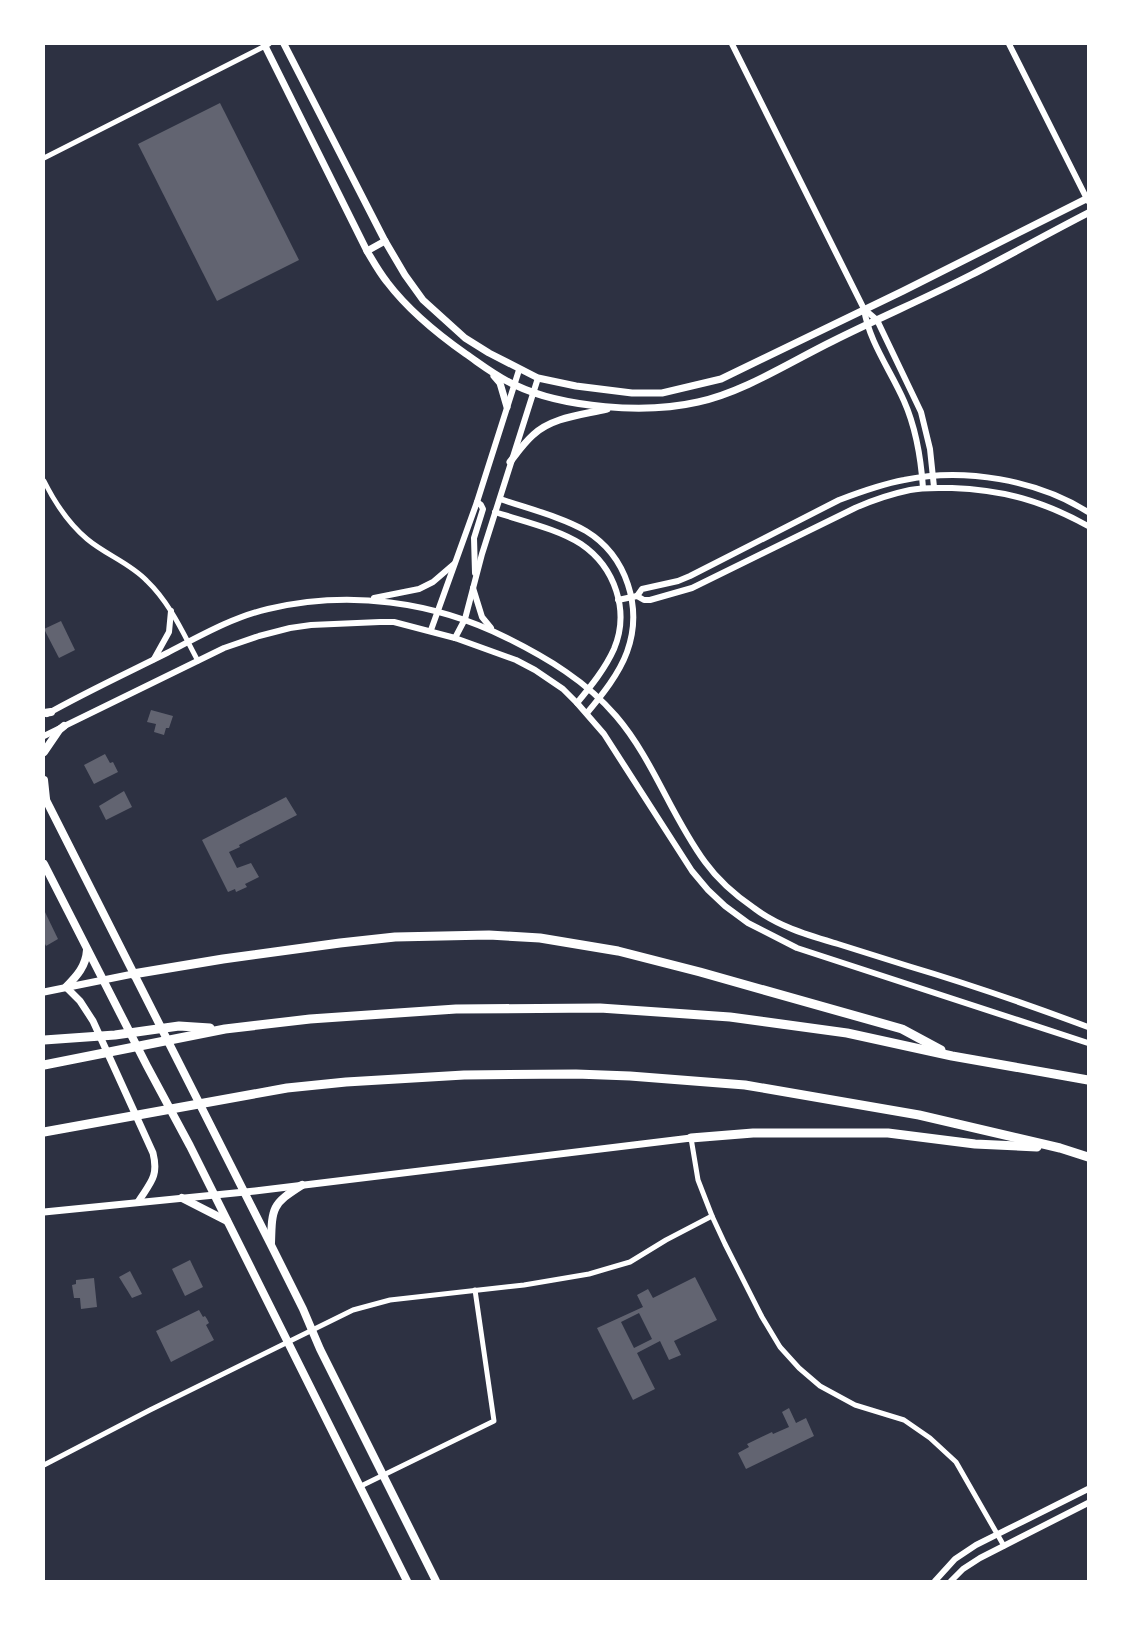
<svg xmlns="http://www.w3.org/2000/svg" width="1132" height="1625" viewBox="0 0 1132 1625" font-family="Figtree,sans-serif">
	<rect width="100%" height="100%" fill="#2d3142"/>
	<g fill="#626471" fill-rule="evenodd">
		<path d="M220 103 299 260 217 301 138 144Z"/>
		<path d="M61 621 75 650 59 658 44 629Z"/>
		<path d="M151 710 173 716 169 728H166L164 735 154 732 156 724 147 722Z"/>
		<path d="M105 754 110 763 113 762 118 772 94 784 84 765Z"/>
		<path d="M124 791 132 807 106 820 99 806Z"/>
		<path d="M286 797 297 815 239 845 240 847 229 852 237 868 251 863 259 877 245 884 247 887 236 892 235 889 228 892 202 840Z"/>
		<path d="M44 910 58 939 46 946 44 942Z"/>
		<path d="M190 1260 203 1287 185 1296 172 1269Z"/>
		<path d="M130 1271 142 1294 132 1298 119 1277Z"/>
		<path d="M695 1277 717 1320 674 1341 681 1355 669 1360 660 1341 637 1353 655 1389 633 1400 597 1328 643 1307 637 1295 648 1289 653 1298ZM639 1313 652 1339 634 1348 621 1322Z"/>
		<path d="M94 1278 97 1307 81 1309 80 1298H74L72 1285 76 1284V1280Z"/>
		<path d="M199 1310 203 1317 205 1316 207 1319 209 1323 206 1325 214 1340 171 1362 156 1331Z"/>
		<path d="M789 1408 796 1423 806 1418 814 1436 746 1469 738 1453 749 1447 747 1444 772 1432 773 1434 789 1427 782 1412Z"/>
	</g>
	<g fill="none" stroke-linecap="round" stroke-linejoin="round">
		<g stroke="#fff" stroke-width="5">
			<path d="M44 158 269 44"/>
			<path d="M44 481C55 503 68 523 87 539 106 555 130 563 147 581 170 603 183 633 198 661"/>
			<path d="M691 1138 698 1180 712 1216 725 1244 762 1317 780 1347 799 1368 820 1386 855 1405 904 1420 930 1438 956 1462 1004 1546"/>
			<path d="M44 1465 150 1410 353 1310 390 1300 524 1285 589 1274 630 1262 666 1240 712 1216"/>
			<path d="M359 1487 494 1421 475 1290"/>
		</g>
		<g stroke="#fff" stroke-width="6">
			<path d="M732 44 864 309C869 342 891 371 904 401 916 428 921 459 923 488"/>
			<path d="M1009 44 1088 201"/>
			<path d="M864 309 877 320 921 412 930 449 934 487"/>
			<path d="M500 499C526 508 562 517 586 531 627 556 643 608 627 652 619 674 602 695 587 713"/>
			<path d="M495 512C522 521 558 529 581 544 615 567 630 611 614 649 605 669 591 686 577 703"/>
			<path d="M475 573 474 538 483 509 481 505 477 502"/>
			<path d="M473 588 482 617 491 628"/>
			<path d="M637 596 644 600H650L692 588 855 508C873 500 891 494 910 490 924 487 938 488 952 488 1004 490 1043 501 1088 526"/>
			<path d="M374 598 419 589 433 582 454 564"/>
			<path d="M618 600 637 596 642 589 678 581 690 576 839 500C860 492 882 484 904 480 964 467 1037 480 1088 512"/>
			<path d="M431 630 477 502 519 370"/>
			<path d="M455 638 465 619 482 554 538 378"/>
			<path d="M154 659 169 632 171 611"/>
			<path d="M47 714C86 692 127 673 167 653 200 636 233 617 268 609 349 590 433 601 507 638 547 658 586 681 616 716 653 759 671 816 705 862 718 880 735 895 754 908 779 927 808 935 838 944 861 951 885 959 908 966 969 984 1029 1005 1088 1027"/>
			<path d="M44 736 224 648 259 636 290 628 311 625 380 622H394L455 638 516 660 535 670 563 689 577 703 604 734 692 871 708 890 725 906 748 923 797 948 1088 1043"/>
			<path d="M935 1581 955 1559 976 1545 1088 1489"/>
			<path d="M951 1581 963 1569 980 1558 1088 1503"/>
		</g>
		<g stroke="#fff" stroke-width="7">
			<path d="M264 44 367 251C373 261 379 272 387 282 409 311 436 333 466 354 482 365 497 377 515 385 563 408 646 414 698 402 744 392 790 362 833 341 879 318 926 298 971 275 1010 255 1049 233 1088 213"/>
			<path d="M284 44 385 241 405 275 423 300 465 338 489 353 538 378 576 386 632 393H662L721 379 903 291 1088 198"/>
			<path d="M367 251 385 241"/>
			<path d="M494 376 500 383 507 407"/>
			<path d="M510 462C517 453 524 443 533 435 552 417 582 415 607 409"/>
			<path d="M66 987 80 1001 93 1021 153 1153C159 1177 150 1183 138 1202"/>
			<path d="M44 992 133 974"/>
			<path d="M44 1212 255 1191 691 1138"/>
		</g>
		<g stroke="#fff" stroke-width="8">
			<path d="M44 713 51 712"/>
			<path d="M44 752 59 730 64 726"/>
			<path d="M44 780 46 799"/>
			<path d="M44 796 271 1245 303 1309 320 1349 436 1581"/>
			<path d="M44 864 147 1066 190 1146 407 1581"/>
			<path d="M66 987C77 976 86 966 87 950"/>
			<path d="M182 1198 227 1221"/>
			<path d="M271 1243C272 1207 272 1204 302 1185"/>
		</g>
		<g stroke="#fff" stroke-width="9">
			<path d="M133 974 223 959 340 943 395 937 489 935 540 938 618 951 700 972 902 1029 941 1050"/>
			<path d="M44 1040 115 1035 179 1026 210 1028"/>
			<path d="M44 1065 225 1029 310 1019 456 1009 600 1008 730 1017 847 1033 952 1056 1088 1080"/>
			<path d="M44 1132 287 1088 346 1082 464 1075 576 1074 630 1076 745 1085 919 1115 1060 1148 1088 1157"/>
			<path d="M691 1138 753 1133H888L975 1144 1037 1147"/>
		</g>
	</g>
	<rect width="1132" height="1625" fill="none" stroke="#ffffff" stroke-width="90"/>
</svg>
